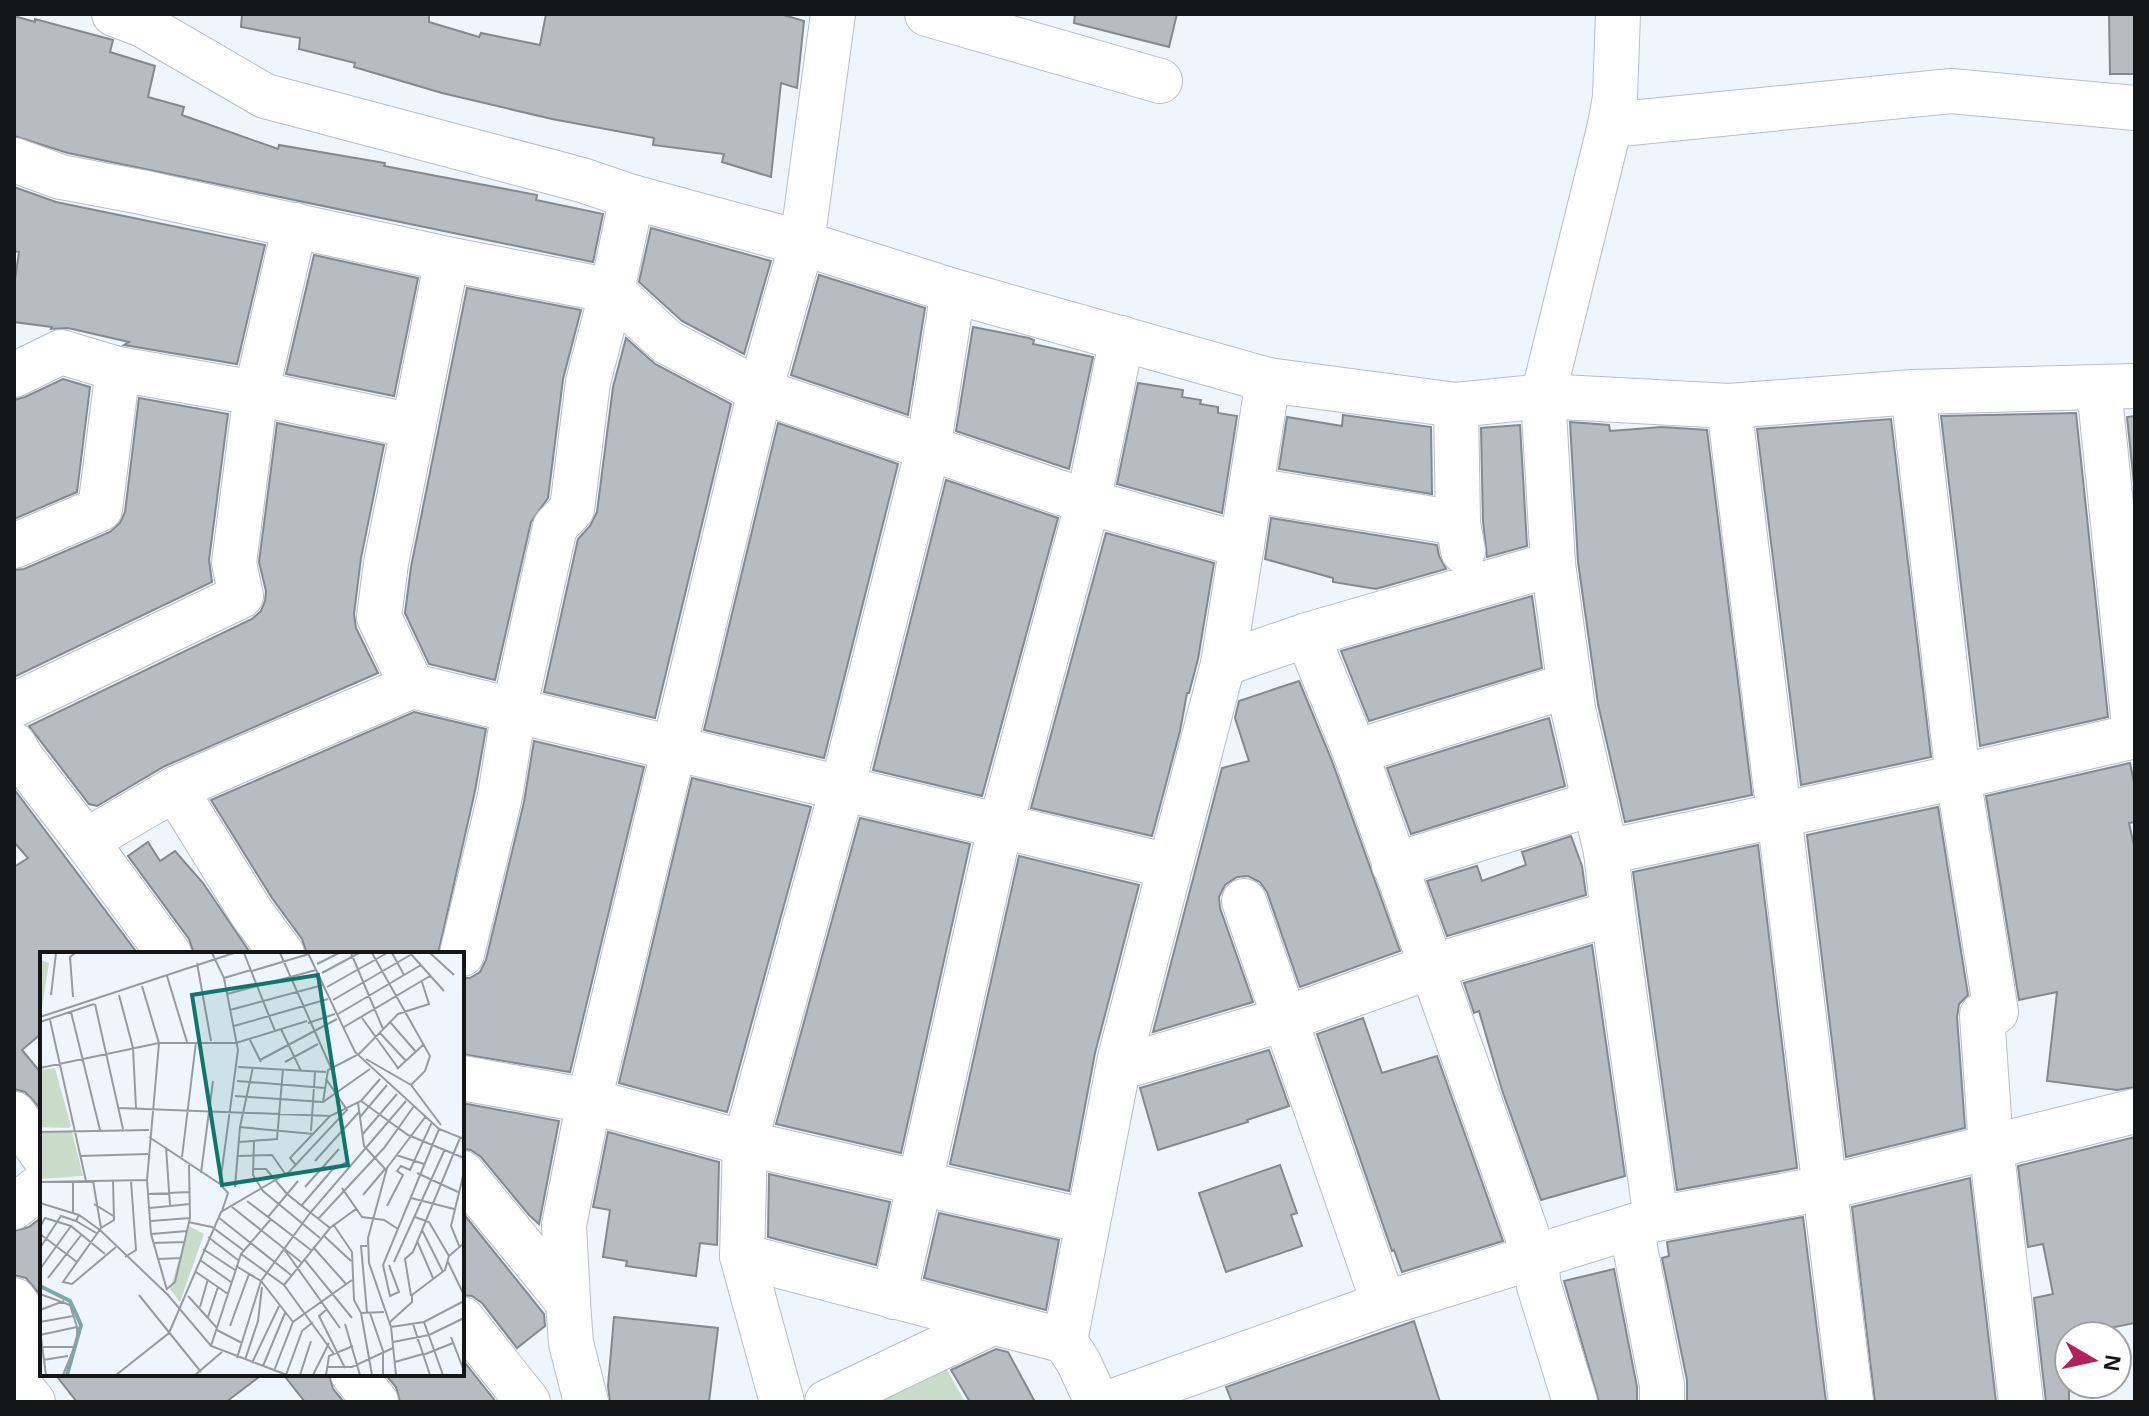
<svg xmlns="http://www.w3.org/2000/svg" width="2149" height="1416" viewBox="0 0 2149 1416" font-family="Helvetica,sans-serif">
	<rect width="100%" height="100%" fill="#eff5fc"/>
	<path fill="#c9dcca" d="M941 1359 965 1402H855Z"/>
	<g fill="#b7bcc3" stroke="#84898f" stroke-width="2">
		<path d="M242 14H429V22L479 37 481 33 540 45 546 14H780L804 21 797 88 781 83 771 177 722 162 724 154 653 145 654 138 552 119 442 93 354 67 355 63 299 49 300 38 241 27Z"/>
		<path d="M1075 14H1177L1169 47 1074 23Z"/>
		<path d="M2109 14H2135V74H2110Z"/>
		<path d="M14 16 35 22V19L113 40 110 52 155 66 148 97 184 107 182 115 278 149 279 145 385 163 384 166 537 195 536 200 603 214 593 262 68 153 14 136Z"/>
		<path d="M14 187 56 202 265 245 237 364 124 345 129 342 68 328 51 329 52 327 14 322V286L19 252 14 251Z"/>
		<path d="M651 228 771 261 744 354 682 321 639 282Z"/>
		<path d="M314 255 418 278 394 396 286 374Z"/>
		<path d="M819 275 925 308 908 415 791 375Z"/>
		<path d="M467 288 581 310 563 379 548 498 531 522 495 680 429 664 405 613 411 567Z"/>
		<path d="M973 327 1029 338 1034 340 1033 344 1093 357 1069 469 956 431Z"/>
		<path d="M626 338 655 364 731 404 655 718 544 692 578 539 590 526 597 512 613 387Z"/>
		<path d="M63 379 90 387 77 492 14 519V400L25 397Z"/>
		<path d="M1138 383 1183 390 1182 397 1201 400 1200 404 1218 407V413L1237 416 1222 513 1117 484Z"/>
		<path d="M139 398 228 414 209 560 212 582 14 677V570L24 569 110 532 120 523 125 512Z"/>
		<path d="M2076 413 2108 717 1980 746 1941 416Z"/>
		<path d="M1343 415 1431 427 1432 494 1279 469 1287 417 1342 426Z"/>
		<path d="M2135 416V493L2127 417Z"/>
		<path d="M1891 419 1931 757 1801 785 1757 429Z"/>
		<path d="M1570 422 1609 425 1610 431 1662 427 1707 430 1752 795 1625 822 1598 704 1578 562Z"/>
		<path d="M277 423 384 445 361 558 354 614 356 628 378 673 165 766 97 806 89 804 29 726 252 619 261 611 265 601 266 591 259 562Z"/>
		<path d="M778 423 898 464 824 758 704 730Z"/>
		<path d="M1520 425 1527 546 1487 557 1483 521 1481 428Z"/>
		<path d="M946 480 1058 518 982 796 873 770Z"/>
		<path d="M1271 518 1437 545 1439 556 1446 569 1376 589 1333 582V578L1265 559Z"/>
		<path d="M1106 533 1214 563 1198 659 1189 693H1187L1180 731 1152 836 1031 808Z"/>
		<path d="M1532 596 1542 668 1369 721 1341 651Z"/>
		<path d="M1299 681 1332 761 1400 951 1300 987 1267 892 1260 882 1248 876 1237 877 1225 885 1219 897 1220 908 1253 1002 1153 1032 1222 768 1249 761 1235 718 1239 701Z"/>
		<path d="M414 712 486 729 475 791 438 954H307L302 939 272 898 211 800Z"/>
		<path d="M1549 718 1565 786 1411 834 1387 768Z"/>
		<path d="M534 741 644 767 570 1072 462 1054V978H470L480 972 486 960 524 802Z"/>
		<path d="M2130 763 2135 787V822L2129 823 2135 850V1087L2117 1090 2047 1081 2057 992 2019 1000 1986 796Z"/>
		<path d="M692 778 811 807 727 1112 619 1083Z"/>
		<path d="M14 789 138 954H42V1033L22 1050 42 1074V1110L25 1092 14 1089V867L28 858 14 842Z"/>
		<path d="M1938 807 1968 995 1959 1004 1957 1017 1965 1128 1846 1157 1807 835Z"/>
		<path d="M860 818 970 844 901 1153 776 1124Z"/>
		<path d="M1571 836 1582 866 1586 895 1447 936 1427 881 1477 866 1482 881 1526 865 1522 852Z"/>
		<path d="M148 842 160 861 175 851 203 883 251 954H194L189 939 128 856Z"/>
		<path d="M1758 845 1797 1168 1677 1190 1633 872Z"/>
		<path d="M1019 856 1139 885 1095 1053 1069 1191 950 1164Z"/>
		<path d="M1592 945 1625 1176 1541 1200 1502 1090 1479 1011 1474 1013 1464 983Z"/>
		<path d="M1363 1018 1382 1073 1437 1056 1503 1241 1402 1272 1394 1250 1392 1251 1317 1034Z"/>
		<path d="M1269 1050 1289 1106 1247 1120 1248 1122 1158 1150 1140 1088Z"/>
		<path d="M462 1103 559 1121 539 1224 529 1215 481 1157 471 1150 462 1149Z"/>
		<path d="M608 1132 719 1162 717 1245 700 1243 696 1276 626 1266 627 1261 603 1257 610 1210 593 1207Z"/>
		<path d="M2135 1137V1323L2069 1336V1402H2046L2034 1298 2053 1294 2043 1244 2028 1247 2018 1166Z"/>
		<path d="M1280 1165 1297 1213 1291 1215 1302 1246 1226 1272 1199 1193Z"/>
		<path d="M769 1174 890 1202 876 1265 768 1237Z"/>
		<path d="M1970 1178 1996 1402H1875L1852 1207Z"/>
		<path d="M462 1212 544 1314 545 1326 517 1348 482 1303 472 1296 462 1295Z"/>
		<path d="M939 1213 1059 1240 1046 1310 924 1278Z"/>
		<path d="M42 1217V1297L26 1278 14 1275V1231L29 1227Z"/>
		<path d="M1803 1217 1826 1402H1687V1380L1662 1258 1669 1256 1667 1242Z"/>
		<path d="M1614 1269 1637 1387V1402H1599L1564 1281Z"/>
		<path d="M614 1317 718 1328 709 1402H610L608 1386Z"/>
		<path d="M1414 1321 1440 1402H1232L1226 1387Z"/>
		<path d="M996 1349 1008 1352 1035 1402H970L951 1370Z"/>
		<path d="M462 1359 496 1402H400L396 1387 385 1374H462Z"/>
		<path d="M55 1374H263L226 1402H77Z"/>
		<path d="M283 1374H329L333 1389 344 1402H305Z"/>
	</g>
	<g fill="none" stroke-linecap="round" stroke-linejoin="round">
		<g stroke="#b9bec5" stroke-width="46">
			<g id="minor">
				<path d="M114 14 143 25 265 96 582 180 632 197 802 243 953 291 1268 380 1456 405 1543 396 1729 406 1913 392 2135 386"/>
				<path d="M927 14 1160 81"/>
				<path d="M1618 14 1615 97 1610 125 1543 396 1553 564 1573 709 1606 852 1613 913 1656 1219"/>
				<path d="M1610 125 1951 91 2135 108"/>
				<path d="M14 160 61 177 141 192 447 259 612 291 667 342 760 391 1088 502 1242 545"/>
				<path d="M447 259 386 563 379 617 412 686 1169 866"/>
				<path d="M14 375 61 352 118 369 256 393 413 426"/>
				<path d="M1913 392 1958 777 1996 1012 1982 1015 1991 1146 2021 1402"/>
				<path d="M1456 405 1458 523 1463 551"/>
				<path d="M1729 406 1851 1402"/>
				<path d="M1252 490 1458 523"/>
				<path d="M14 546 100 509 118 369"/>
				<path d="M1307 635 1355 752 1535 1257 1539 1286 1575 1402"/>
				<path d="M1223 664 1307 635 1553 564"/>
				<path d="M14 705 241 596 234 563 256 393 295 225"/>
				<path d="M14 745 22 759 86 841 169 954"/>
				<path d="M1355 752 1570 685"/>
				<path d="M175 789C253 753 333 721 412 686"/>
				<path d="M86 841 175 789 251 912 282 954"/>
				<path d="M1606 852 1958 777 2135 736 2099 388"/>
				<path d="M1394 865 1595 803"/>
				<path d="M1244 901 1384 1304"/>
				<path d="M462 954 500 796 514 710 555 527 572 509 588 382 612 291 632 197"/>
				<path d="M1119 1068 1285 1019 1430 967 1613 913"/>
				<path d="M462 1078 589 1101 745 1143 1086 1221"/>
				<path d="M14 1114 42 1154"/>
				<path d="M462 1173 568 1302 571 1343 586 1402"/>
				<path d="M14 1207 42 1185"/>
				<path d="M1631 1227 1662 1385V1402"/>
				<path d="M742 1256 1065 1341 1079 1363 1097 1402"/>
				<path d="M894 1297 1000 827 1088 502 1122 338"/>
				<path d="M14 1300 29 1322 26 1360 14 1366"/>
				<path d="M568 1302 564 1225 589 1101 760 391 802 243 833 14"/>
				<path d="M462 1319 528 1402"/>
				<path d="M1065 1341 1120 1058 1223 664 1268 380"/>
				<path d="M353 1374 376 1402"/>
				<path d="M14 1378 33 1402"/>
				<path d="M782 1402 742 1256 745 1143 842 789 928 449 953 291"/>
				<path d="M827 1402 990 1324"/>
				<path d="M1111 1402 1384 1304 1656 1219 1825 1188 2135 1111"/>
			</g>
		</g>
		<use href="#minor" stroke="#fff" stroke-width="44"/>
	</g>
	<g transform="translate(40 952)">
		<rect width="424" height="424" fill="#eff5fc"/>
		<path d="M0 8 9 11 1 62H0ZM15 116 31 174 29 176 0 175V118ZM32 180 43 224 0 227V181ZM149 274 164 282 140 350 130 337Z" fill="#c9dcca"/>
		<path fill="none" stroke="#7da7a8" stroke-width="4" d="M0 334 30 349 41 373 27 423"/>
		<path fill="none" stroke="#979ba0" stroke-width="2" d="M172 1 184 26 198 98 180 232M204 1 235 79M240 1 291 116M268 1 315 100 399 177 424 187M311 1 343 77M332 1 390 104 385 119 371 133M352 1 364 23M370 1 404 39M390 1 414 23M157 11 171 89M277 12 299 1M212 19 269 2M282 21 319 1M127 24 147 90M184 26 211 18M102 34 119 91 107 228 111 282 127 338M287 35 347 1M187 42 276 18M11 43 16 1M79 43 93 96 96 156M33 45 30 5 35 1M293 48 372 2M55 52 83 177M190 58 283 33M31 60 60 178M298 62 381 13M0 65 194 1M322 66 358 116M10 68 46 229M0 70 54 52M350 70 376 100M268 71 295 62M194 74 288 47M304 75 390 24M241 77 261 119M340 81 366 109M210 88 221 110M326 107 371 133 401 173M220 108 297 67M245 110 278 92M198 115 286 120M0 116 119 91H196L267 69M357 117 383 93M197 129 285 136M195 144 283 150 330 117M321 149 368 183 424 206M283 150 288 118 319 102 358 62 389 52 382 30M318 151 324 194 347 219M79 156 290 164M320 165 347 133M199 175 274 182M271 179 275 120M0 180 109 178M322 183 357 142M109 185 180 232 188 241 182 259M199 190 237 187 243 117M214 190 213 223 223 239 280 286M126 195 130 253M356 203 384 212M40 204 108 202M198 204 232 203 246 223M142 205 156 90M275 209 319 160M256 213 250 206 290 164 321 149 340 127M213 217H226L247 242 290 276M161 221 173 129M377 221 418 240M53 229 61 276M73 229 74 268 61 276 23 330 32 332 76 295M0 230 107 228M33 230V262M195 235 200 175 213 115M265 235 299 197M302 236 322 265 344 268 358 277M108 242 149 240M323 243 345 217M371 246 414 257M207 249 271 298M0 251 39 263 60 278 128 343 171 394 247 423M54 252 75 265M262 253 292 218 307 210M347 254 363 223 357 219 361 214 370 218 392 170M192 255 261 310M110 256 150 252M178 265 251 323M228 265 258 229M375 265 389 270 409 304M278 267 344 196 374 154M36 269 58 282M111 269 150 266M148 270 172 275 203 298M293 272 312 300 314 348 321 361 344 360M0 275 5 266 31 274 65 302M382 278 403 320M0 282 37 310M111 282 147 279M283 283 311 309M168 285 198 308M377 289 393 326M113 291 145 290M273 295 306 332M0 296 21 264 36 269 39 263M420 296 411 274 424 220M163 297 195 318M244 297 300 376M201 302 244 333 294 402M85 305 96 298 91 229M118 307 142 306M264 307 312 366M160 308 191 330M354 310 405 197M408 310 424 343M349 313 359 340 350 344 343 313 399 177M196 314 221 329 253 370M0 317 31 274M156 320 188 342M8 326 42 282M244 333 290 276 316 257M127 337 135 330 150 266 149 213M0 342 30 353 37 375 0 383M99 343 161 420M148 344 177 376M371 344 365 307 373 300 420 186M160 355 168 327M0 358 24 349M286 358 279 364 305 416M327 360 321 294H327M321 361 332 423M330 361 343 399V423M168 365 178 335M0 370 33 364M350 370 372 350V343L405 318 409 304 424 291M384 370 403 423M305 372 320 423M373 372 390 423M190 374 209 322M351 375 384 370 424 349M0 378 6 423M177 378 202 391M411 385 424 419M353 390 389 383 424 366M171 394 201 302 231 267M2 395H33M383 403 413 391M197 406 221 329 270 261 366 149M3 408 28 404M205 408 218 369 222 335M355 410 383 402M212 411 239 354M223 414 245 361M288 415H312L353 396M234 419 253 370 312 328M23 423 37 389V375M76 423 129 381 181 260 249 220 307 158 286 127M155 423 182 400M246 423 262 379 273 370M260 423 271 389M273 423 289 391M286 423 289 404 313 394M356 423 351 375 329 311 328 286 347 216 386 164"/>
		<path fill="#0f766e" fill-opacity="0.15" stroke="#0f766e" stroke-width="4" d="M278 23 308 213 182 233 152 43Z"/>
		<rect width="424" height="424" fill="none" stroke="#131517" stroke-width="4"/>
	</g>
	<rect width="2149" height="1416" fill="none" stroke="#131517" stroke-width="32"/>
	<g transform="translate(2093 1360) rotate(99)"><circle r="38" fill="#ffffff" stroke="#a1a1a2" stroke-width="2"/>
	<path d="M0-6L14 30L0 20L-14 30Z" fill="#b0225b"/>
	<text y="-12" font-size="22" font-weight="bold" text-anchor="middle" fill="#131517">N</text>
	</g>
</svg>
